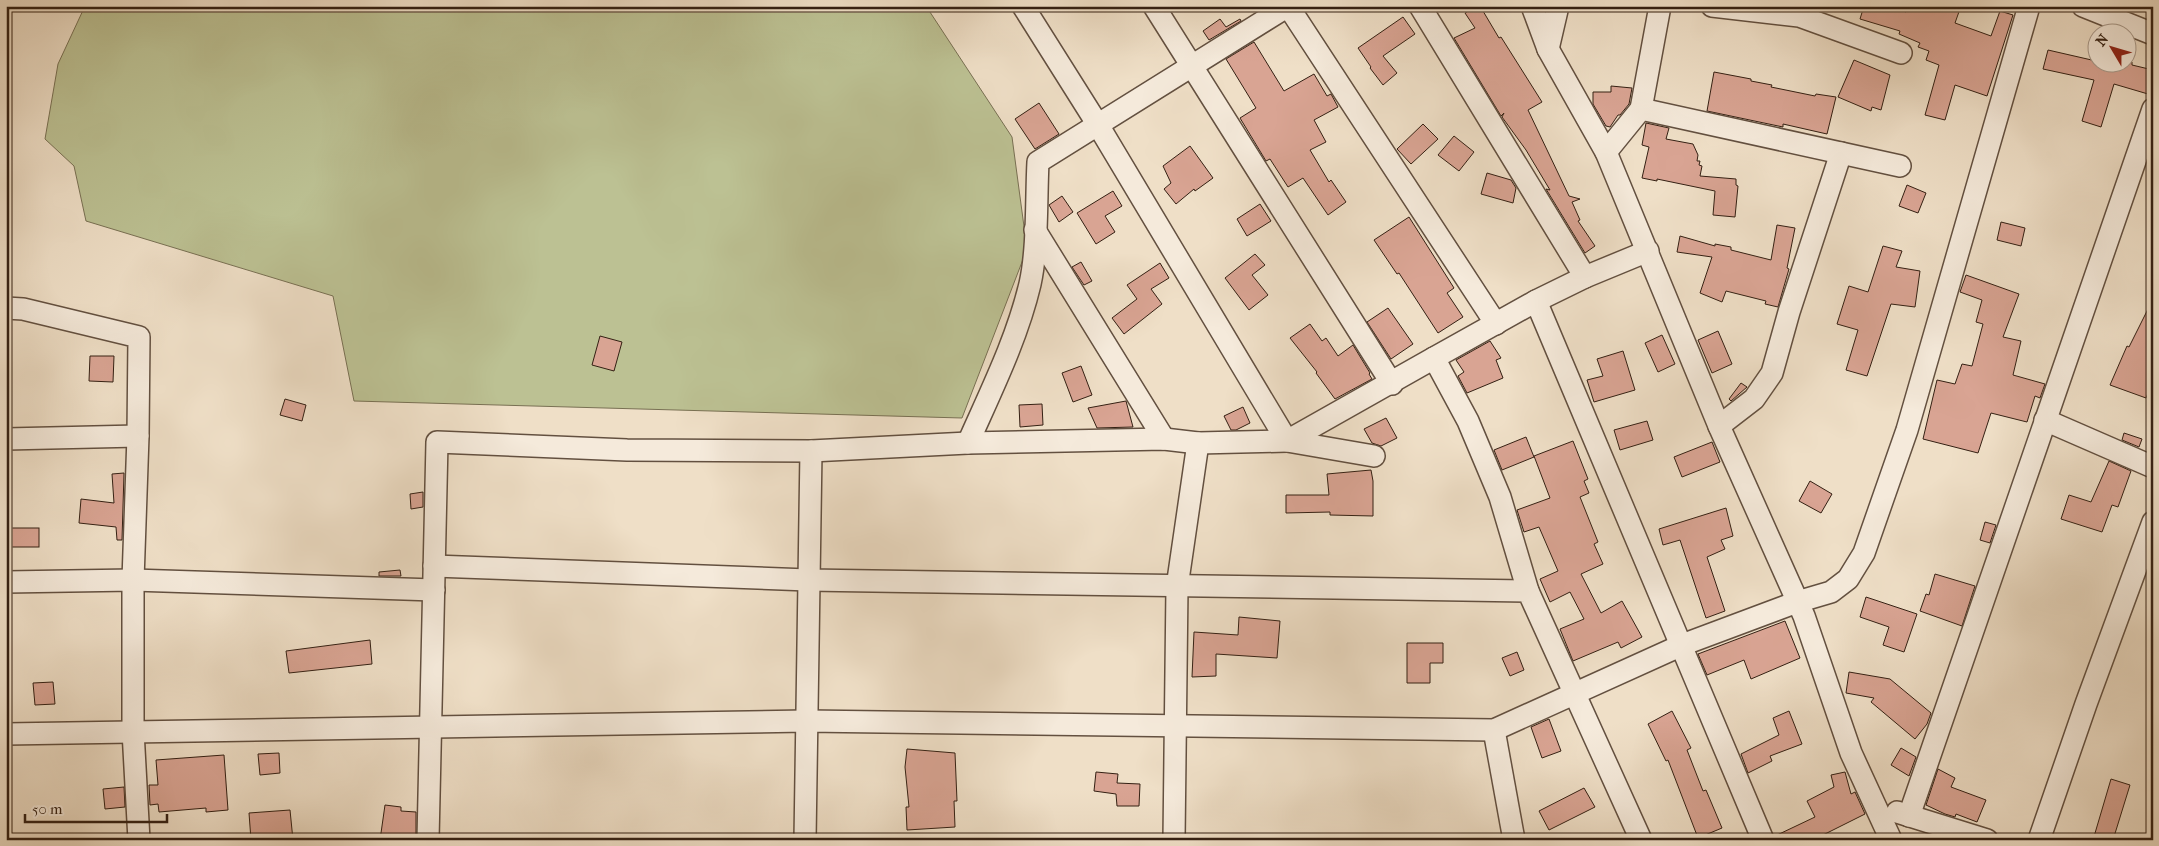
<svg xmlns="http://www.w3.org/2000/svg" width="2159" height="846" viewBox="0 0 2159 846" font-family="'IM FELL French Canon',serif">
	<rect width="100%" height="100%" fill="#efdfc7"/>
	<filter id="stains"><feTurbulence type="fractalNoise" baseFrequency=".004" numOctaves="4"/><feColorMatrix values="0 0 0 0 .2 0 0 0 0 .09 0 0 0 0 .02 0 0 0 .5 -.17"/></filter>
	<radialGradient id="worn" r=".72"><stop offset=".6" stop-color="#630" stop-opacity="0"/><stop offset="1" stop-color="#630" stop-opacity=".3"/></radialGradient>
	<path fill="#bcc193" stroke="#787053" d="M85 6H926L1012 137 1027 249 962 418 354 401 333 296 86 221 74 166 45 139 58 64Z"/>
	<g fill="#d9a493" stroke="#342013">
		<path d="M1464 6H1480L1499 38 1501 37 1542 102 1528 110 1569 196 1580 199 1572 202 1580 220 1578 221 1595 246 1585 253 1546 189 1550 190 1526 150 1502 117 1504 113 1501 116 1454 38 1475 28 1465 13 1467 12Z"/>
		<path d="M1864 6H1887L1906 12 1908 6H1961L1955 23 1991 36 2000 11 2013 15 1987 96 1955 85 1945 120 1925 115 1939 65 1926 60 1929 51 1918 47 1920 43 1899 34 1900 31 1860 19Z"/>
		<path d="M1403 17 1415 34 1383 56 1397 73 1383 85 1370 68 1371 67 1358 48Z"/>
		<path d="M1220 19 1226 27 1240 19 1241 21 1209 40 1203 31Z"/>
		<path d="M1254 42 1284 91 1314 74 1327 96 1331 94 1338 107 1314 120 1326 142 1310 150 1329 182 1331 180 1346 202 1328 215 1303 178 1288 187 1270 159 1266 161 1240 118 1256 108 1226 59Z"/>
		<path d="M2048 50 2096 61V62H2132V65L2153 70 2148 94 2114 84 2101 127 2082 121 2094 80 2043 69Z"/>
		<path d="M1854 60 1890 75 1881 110 1872 107 1871 111 1838 97Z"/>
		<path d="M1714 72 1751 79V81L1772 85 1771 87 1815 96 1816 94 1836 97 1827 134 1783 124V127L1707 111Z"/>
		<path d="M1611 86 1632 88 1629 104 1620 115H1618L1610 127 1606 126 1593 104V92H1611Z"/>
		<path d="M1039 103 1059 134 1035 149 1015 119Z"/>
		<path d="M1646 123 1669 128 1666 139 1693 144 1698 155 1697 161H1700L1699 165 1702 166 1700 176 1736 179V185L1738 186 1735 217 1713 215 1715 191 1657 179V181L1642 178 1649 147 1642 145Z"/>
		<path d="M1423 124 1438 139 1411 164 1397 149Z"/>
		<path d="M1454 136 1474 152 1459 171 1438 155Z"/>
		<path d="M1190 146 1213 178 1195 191 1194 189 1176 204 1164 189 1171 183 1163 166Z"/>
		<path d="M1487 173 1511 180 1516 188 1513 203 1481 194Z"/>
		<path d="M1907 185 1926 193 1918 213 1899 206Z"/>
		<path d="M1113 191 1122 206 1105 216 1115 232 1096 244 1077 213Z"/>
		<path d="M1062 196 1073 212 1059 222 1049 205Z"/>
		<path d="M1260 204 1271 221 1247 236 1237 219Z"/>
		<path d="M1409 217 1454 288 1447 293 1463 317 1438 333 1399 273 1397 274 1374 240Z"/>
		<path d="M2001 222 2025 228 2021 246 1997 240Z"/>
		<path d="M1777 225 1795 228 1787 268 1789 269 1778 307 1765 304 1766 301 1726 291 1722 302 1700 293 1712 257 1677 252 1680 236 1715 246V244L1731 247V250L1771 260Z"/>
		<path d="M1883 246 1902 251 1896 267 1920 271 1915 307 1891 304 1867 376 1846 370 1858 330 1837 324 1849 286 1868 292Z"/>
		<path d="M1255 254 1265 265 1252 275 1268 295 1249 310 1225 278Z"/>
		<path d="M1081 262 1092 281 1084 285 1072 267Z"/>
		<path d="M1160 263 1169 278 1151 289 1162 304 1124 334 1112 318 1137 299 1127 285Z"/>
		<path d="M1966 275 2019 294 2003 337 2021 341 2013 375 2045 384 2040 398 2035 396 2027 422 1991 413 1978 453 1923 439 1937 380 1955 384 1962 364 1972 366 1983 324 1976 322 1982 300 1960 292Z"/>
		<path d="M2153 299V380L2146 398 2110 385 2127 346 2129 347Z"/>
		<path d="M1388 308 1413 344 1391 359 1367 322Z"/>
		<path d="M1310 324 1322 341 1326 338 1338 356 1353 345 1370 373 1369 374 1372 379 1335 399 1316 373 1317 372 1290 338Z"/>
		<path d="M1718 331 1732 364 1712 373 1698 340Z"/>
		<path d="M1662 335 1675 364 1658 372 1645 343Z"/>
		<path d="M600 336 622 342 614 371 592 365Z"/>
		<path d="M1490 341 1501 358 1496 360 1503 378 1467 393 1458 376 1464 372 1456 360Z"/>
		<path d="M1623 351 1635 390 1594 402 1587 380 1603 376 1597 359Z"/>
		<path d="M90 356H114L113 382 89 381Z"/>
		<path d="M1081 366 1092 395 1073 402 1062 373Z"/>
		<path d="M1741 383 1747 387 1731 401 1729 399Z"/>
		<path d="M285 399 306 405 302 421 280 415Z"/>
		<path d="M1126 401 1133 427 1097 428 1088 408Z"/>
		<path d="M1042 404 1043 425 1020 427 1019 405Z"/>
		<path d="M1243 407 1250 423 1236 430H1231L1224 416Z"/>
		<path d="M1386 418 1397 438 1381 446 1372 443 1364 429Z"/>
		<path d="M1647 421 1653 440 1620 450 1614 430Z"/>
		<path d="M2124 433 2142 439 2139 447 2122 440Z"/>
		<path d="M1526 437 1534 457 1502 470 1494 450Z"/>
		<path d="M1573 441 1588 479 1584 481 1589 493 1580 497 1598 542 1594 544 1603 564 1581 574 1601 613 1622 601 1642 637 1621 648 1618 642 1573 661 1560 629 1584 619 1570 592 1550 602 1540 579 1558 571 1539 527 1524 532 1517 510 1550 498 1534 456Z"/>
		<path d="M1712 442 1720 462 1682 477 1674 457Z"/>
		<path d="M2109 461 2131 471 2118 507 2112 505 2102 532 2061 519 2069 495 2091 502Z"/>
		<path d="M1371 470 1373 481V516L1330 515V512L1286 513V495H1329L1327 474Z"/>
		<path d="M124 473 122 540H117L116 527 79 523 81 499 114 503 112 474Z"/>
		<path d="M1810 481 1832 494 1821 513 1799 501Z"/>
		<path d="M423 492V507L411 509 410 494Z"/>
		<path d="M1726 508 1733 536 1721 540 1725 549 1707 557 1725 611 1706 618 1680 540 1663 545 1659 529Z"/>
		<path d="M1985 522 1996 525 1990 543 1980 540Z"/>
		<rect x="6" y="528" width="33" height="19"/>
		<path d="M400 570 401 576H379V572Z"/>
		<path d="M1935 574 1975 586 1962 626 1920 611 1926 594 1929 595Z"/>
		<path d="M1866 597 1917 614 1904 652 1883 645 1889 627 1860 617Z"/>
		<path d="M1239 617 1280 621 1277 658 1216 654V676L1192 677 1194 632 1238 635Z"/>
		<path d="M1785 621 1800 658 1751 679 1744 660 1707 675 1698 654Z"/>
		<path d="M370 640 372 664 289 673 286 651Z"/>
		<path d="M1407 643H1443V663H1430V683H1407Z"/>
		<path d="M1517 652 1524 670 1510 676 1502 658Z"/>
		<path d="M1849 672 1890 679 1931 713 1927 724 1915 739 1871 702 1874 698 1846 693Z"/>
		<path d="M53 682 55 704 35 705 33 683Z"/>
		<path d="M1672 711 1691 748 1687 750 1703 791 1706 790 1722 828 1698 838 1668 760 1666 761 1648 724Z"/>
		<path d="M1789 711 1802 744 1770 756 1772 761 1748 773 1741 754 1779 735 1773 718Z"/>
		<path d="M1549 719 1561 751 1542 758 1531 727Z"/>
		<path d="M1901 748 1916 757 1909 776 1891 765Z"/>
		<path d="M907 749 955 753 957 801H954L955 827 907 830 906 807H909L905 767Z"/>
		<path d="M279 753 280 773 260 775 258 754Z"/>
		<path d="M224 755 228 810 206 812V808L159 812 158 804 150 805 149 785H158L156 760Z"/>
		<path d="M1938 769 1955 778 1951 787 1986 800 1977 822 1956 814 1955 817 1945 814 1926 805Z"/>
		<path d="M1096 772 1118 774 1117 783 1140 784 1139 806H1117L1116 794 1094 791Z"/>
		<path d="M1845 772 1851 794 1855 792 1865 814 1813 840H1775V836L1815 817 1807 801 1834 787 1831 775Z"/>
		<path d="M2111 779 2130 785 2113 840H2093Z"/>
		<path d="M124 787 125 807 105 809 103 789Z"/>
		<path d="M1584 788 1595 807 1549 830 1539 811Z"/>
		<path d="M385 805 401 807V811L416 812V840H380Z"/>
		<path d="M290 810 293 840H251L249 813Z"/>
	</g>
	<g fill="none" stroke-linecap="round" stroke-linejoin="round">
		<g stroke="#635040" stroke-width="24">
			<g id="minor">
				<path d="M1023 6 1098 125 1287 441 1374 456"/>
				<path d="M1154 6 1392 384"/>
				<path d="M1288 6 1496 324"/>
				<path d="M1420 6 1585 277"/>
				<path d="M1532 6 1548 49 1606 152 1719 426 1804 616 1851 753 1891 840"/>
				<path d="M1660 6 1641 109 1900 166"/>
				<path d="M1712 6 1799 16 1901 53"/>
				<path d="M2083 6 2153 34"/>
				<path d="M1548 49 1558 6"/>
				<path d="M1606 152 1641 109"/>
				<path d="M1035 230 1164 439"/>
				<path d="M1536 301 1763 840"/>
				<path d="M6 308 23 309 139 337 138 436 133 580V731L139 840"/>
				<path d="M2045 420 2153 467"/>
				<path d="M1719 426 1754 399 1772 373 1789 312 1841 153"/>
				<path d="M6 439 138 436"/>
				<path d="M968 443C991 391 1017 339 1030 284 1038 248 1036 200 1038 162L1288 6"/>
				<path d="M434 566 808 580 1528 591 1641 840"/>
				<path d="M6 582 133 580 434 590"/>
				<path d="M1528 591 1500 497 1468 421 1434 358 1536 301 1585 277 1648 251"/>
				<path d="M1494 730 1514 840"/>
				<path d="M6 734 806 721 1494 730 1682 645 1797 602 1831 592 1848 579 1864 553 1907 430 2029 6"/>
				<path d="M1897 812 1987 840"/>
				<path d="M1909 816 2153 109"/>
				<path d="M428 840 437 442 627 450 811 451 968 443 1164 439 1198 443 1287 441 1434 358"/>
				<path d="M805 840 811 451"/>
				<path d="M1174 840 1177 587 1198 443"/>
				<path d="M2039 840 2086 704 2153 522"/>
			</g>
		</g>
		<use href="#minor" stroke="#f5eadb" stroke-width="21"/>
	</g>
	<rect width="2159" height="846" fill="none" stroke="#efdfc7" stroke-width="25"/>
	<rect x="8" y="8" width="2144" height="831" fill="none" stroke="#342013" stroke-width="2.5"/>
	<rect x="12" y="12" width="2134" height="821" fill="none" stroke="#342013"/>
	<g transform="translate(2112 48) rotate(308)"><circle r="24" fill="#f5eadb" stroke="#a8998b"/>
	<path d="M0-4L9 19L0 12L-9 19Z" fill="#8f2418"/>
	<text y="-8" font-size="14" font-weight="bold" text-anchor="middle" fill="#342013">N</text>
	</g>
	<path d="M25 814v8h142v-8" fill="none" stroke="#342013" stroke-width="2.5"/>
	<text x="32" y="814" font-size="15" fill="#342013" stroke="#f5eadb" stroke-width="4" paint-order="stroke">50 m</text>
	<rect width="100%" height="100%" filter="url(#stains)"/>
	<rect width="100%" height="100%" fill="url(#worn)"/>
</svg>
